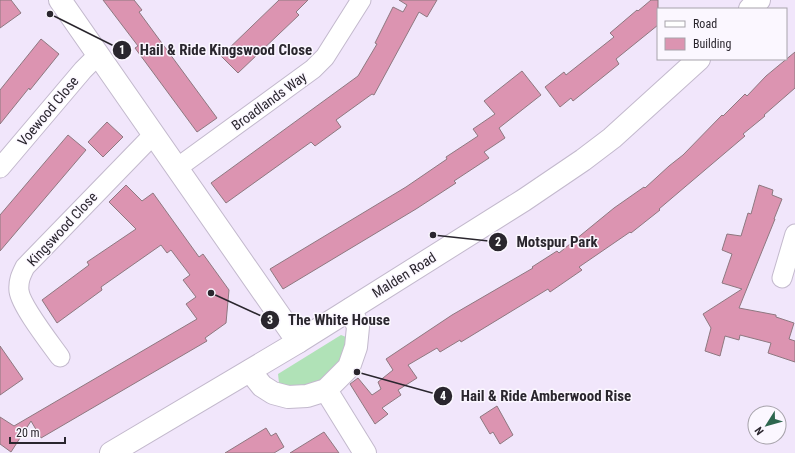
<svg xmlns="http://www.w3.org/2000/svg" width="795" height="453" viewBox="0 0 795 453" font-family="'Roboto Condensed',sans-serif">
	<rect width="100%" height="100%" fill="#f1e6fb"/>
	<path fill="#b0e2b7" d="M341 335 346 337 348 355 318 383 293 387 279 383 278 374Z"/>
	<g fill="#dc94b1" stroke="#8e7880">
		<path d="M0 0H11L21 13 0 28Z"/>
		<path d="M103 0H134L142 10 139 12 217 118 197 132 135 48 138 46Z"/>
		<path d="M279 0H308L296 12 299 15 238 73 221 56Z"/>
		<path d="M399 0H437L427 17 419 12 374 95 372 94 336 120 341 127 315 146 311 142 226 203 211 183 358 76 377 44 375 43 393 7 403 12 407 5Z"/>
		<path d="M651 0H658V25L616 59 619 64 573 101 571 98 560 107 545 87 564 72 566 75 614 37 610 33 637 10 638 11Z"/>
		<path d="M41 39 59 54 30 90 29 88 0 124V90Z"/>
		<path d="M795 52V88L764 115 765 116 743 134 745 136 659 209 660 210 631 233 630 232 579 267 582 270 550 292 548 289 461 342 460 340 440 352 437 348 408 365 417 378 398 390 401 395 382 408 388 414 375 424 350 384 358 378 372 395 381 389 378 382 393 370 386 359 452 315 533 268 532 267 557 251 559 253 614 208 644 187 645 188 669 166 683 155 722 115 723 116 745 94 747 96 766 76Z"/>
		<path d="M522 71 541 95 499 128 505 138 484 152 489 158 454 181 456 183 416 209 283 289 270 269 406 187 447 159 446 157 478 136 473 129 495 114 484 101Z"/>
		<path d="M107 122 123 137 103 157 88 142Z"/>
		<path d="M68 135 86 150 0 251V215Z"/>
		<path d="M126 185 142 201 153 193 199 257 203 254 229 290 226 323 205 338 207 341 41 438 31 421 11 452 0 444V417L14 426 197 319 186 304 196 297 183 280 190 275 171 250 167 253 161 245 101 287 102 290 57 323 42 300 89 265 87 262 136 229 109 202Z"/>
		<path d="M759 185 773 190 772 195 782 199 774 219H775L739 308 776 315V317L794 323 789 339 795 341V362L768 353 771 343 740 335 739 340 725 336 720 356 705 351 711 328 703 314 742 289 722 283 732 254 722 250 727 234 741 236 748 213 751 214Z"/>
		<path d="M0 346 23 379 0 395Z"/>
		<path d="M497 406 513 435 500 444 493 432 490 434 480 417Z"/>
		<path d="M266 428 271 436 276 433 284 447 274 453H225Z"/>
		<path d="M324 432 339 453H290Z"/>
	</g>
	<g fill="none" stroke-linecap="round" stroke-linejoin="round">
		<g stroke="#c3b9cd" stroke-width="21">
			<g id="minor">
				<path d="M0 168 83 70 98 55"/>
				<path d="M177 168 313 69 325 57 361 0"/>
				<path d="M782 278 795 234"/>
				<path d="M60 357C50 343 21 306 19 291 18 281 21 275 25 267L154 134"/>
			</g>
		</g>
		<g stroke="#c3b9cd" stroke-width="24">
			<g id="tertiary">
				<path d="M60 0 298 342"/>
				<path d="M250 371 262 386 273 393 288 397 307 396 326 390 349 367 356 347 358 327 351 309"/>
				<path d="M326 390 365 453"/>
			</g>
		</g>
		<g stroke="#c3b9cd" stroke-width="24">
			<g id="primary">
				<path d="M750 9 759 0"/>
				<path d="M111 453 298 342 524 200 583 160 612 138 699 59"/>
			</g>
		</g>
		<use href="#minor" stroke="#fff" stroke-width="19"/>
		<use href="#tertiary" stroke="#fff" stroke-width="22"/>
		<use href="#primary" stroke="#fff" stroke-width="22"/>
	</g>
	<g text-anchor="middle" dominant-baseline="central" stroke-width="3" stroke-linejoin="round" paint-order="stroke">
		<g font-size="14" fill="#2a262e" stroke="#fbf7ff">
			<text transform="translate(269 101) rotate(-36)">Broadlands Way</text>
			<text transform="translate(48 111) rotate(-50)">Voewood Close</text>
			<text transform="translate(62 229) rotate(-47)">Kingswood Close</text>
			<text transform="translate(404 275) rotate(-32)">Malden Road</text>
		</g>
	</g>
	<path fill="none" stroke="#2a262e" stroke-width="1.5" d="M50 14L122 50M433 235L498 242M211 293L270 320M357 372L443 396"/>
	<g fill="#2a262e" stroke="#fbf7ff" stroke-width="1.5">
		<circle cx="50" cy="14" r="4"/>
		<circle cx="433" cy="235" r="4"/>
		<circle cx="211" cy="293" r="4"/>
		<circle cx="357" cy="372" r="4"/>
		<circle cx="122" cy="50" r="10"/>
		<circle cx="498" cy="242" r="10"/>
		<circle cx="270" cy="320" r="10"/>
		<circle cx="443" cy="396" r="10"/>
	</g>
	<g font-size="12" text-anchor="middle" font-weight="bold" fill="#fff">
		<text x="122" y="54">1</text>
		<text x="498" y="246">2</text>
		<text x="270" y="324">3</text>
		<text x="443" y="400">4</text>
	</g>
	<g font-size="15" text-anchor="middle" font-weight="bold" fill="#2a262e" stroke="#fbf7ff" stroke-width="3" stroke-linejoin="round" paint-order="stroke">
		<text x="226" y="55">Hail &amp; Ride Kingswood Close</text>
		<text x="557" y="247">Motspur Park</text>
		<text x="339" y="325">The White House</text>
		<text x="546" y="401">Hail &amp; Ride Amberwood Rise</text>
	</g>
	<rect x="657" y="8" width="130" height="52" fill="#fbf7ff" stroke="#a7a3ab"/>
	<rect x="665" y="21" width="20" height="6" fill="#ffffff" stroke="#a7a3ab"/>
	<text x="693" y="28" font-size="12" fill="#2a262e">Road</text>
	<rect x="665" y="38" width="20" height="12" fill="#dc94b1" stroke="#a7a3ab"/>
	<text x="693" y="48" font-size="12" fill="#2a262e">Building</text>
	<g transform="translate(767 425) rotate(233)"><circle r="19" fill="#fbf7ff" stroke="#a7a3ab"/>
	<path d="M0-3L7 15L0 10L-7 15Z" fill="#2d664f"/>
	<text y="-6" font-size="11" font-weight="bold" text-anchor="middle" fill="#2a262e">N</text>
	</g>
	<path d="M10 437v6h55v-6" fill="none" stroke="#2a262e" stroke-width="2"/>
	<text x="16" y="437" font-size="12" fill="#2a262e" stroke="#fbf7ff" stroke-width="3" paint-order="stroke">20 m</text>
</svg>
